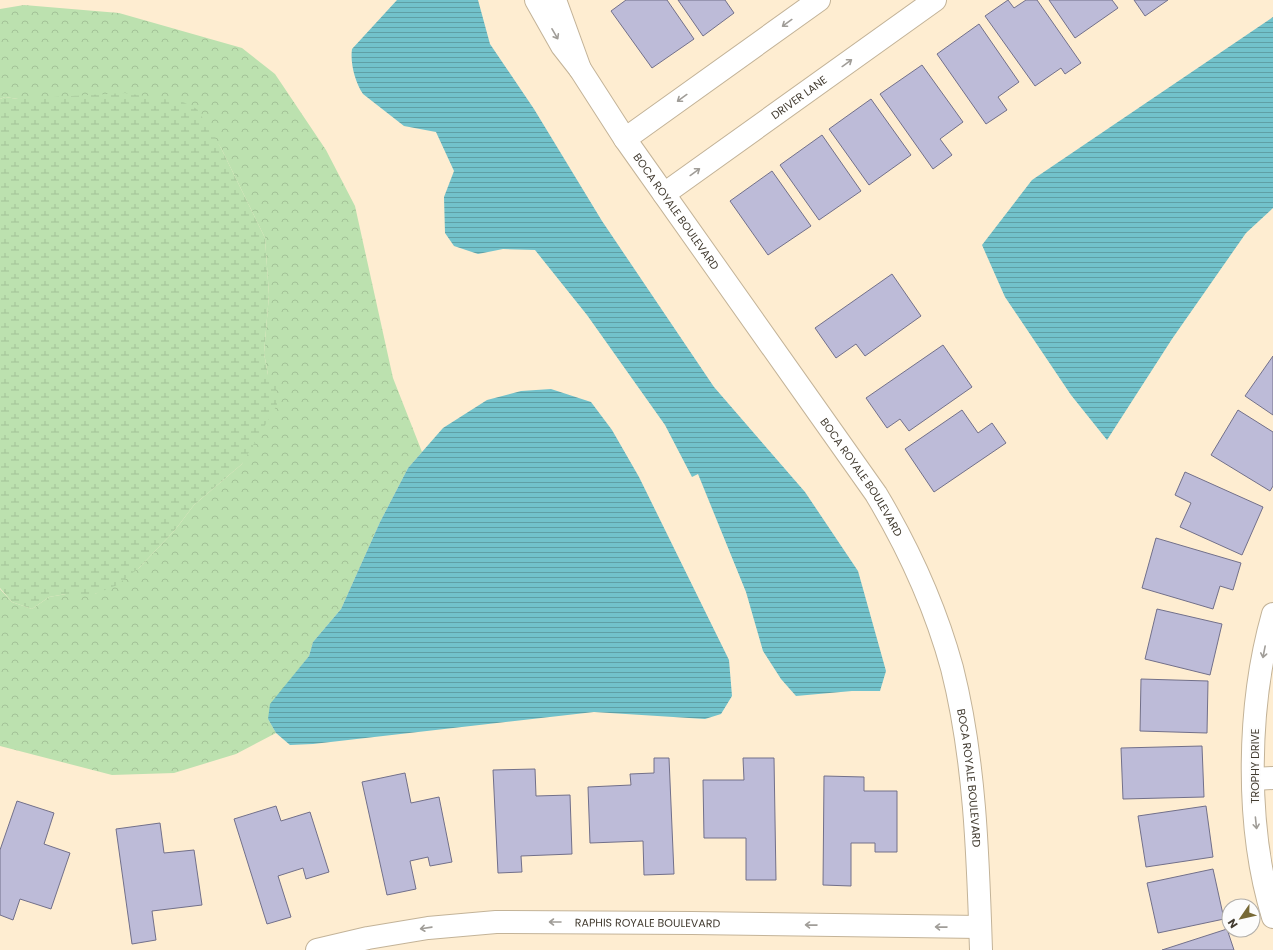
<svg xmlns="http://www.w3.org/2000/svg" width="1273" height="950" viewBox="0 0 1273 950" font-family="Poppins,sans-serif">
	<defs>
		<pattern id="forest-crowns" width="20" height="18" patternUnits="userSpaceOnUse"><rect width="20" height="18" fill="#bce1af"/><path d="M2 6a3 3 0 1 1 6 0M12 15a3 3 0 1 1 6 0" fill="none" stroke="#a3c297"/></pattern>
		<pattern id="wetland-marsh" width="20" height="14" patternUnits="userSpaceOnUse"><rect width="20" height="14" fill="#bce1af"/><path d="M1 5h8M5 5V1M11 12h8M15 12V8" fill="none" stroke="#a3c297"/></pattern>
		<pattern id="water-rules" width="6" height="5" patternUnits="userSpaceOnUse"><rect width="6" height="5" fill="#72c2cb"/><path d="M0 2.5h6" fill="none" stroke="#5f9fa5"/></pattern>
	</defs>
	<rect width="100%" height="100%" fill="#feedd1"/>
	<path fill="url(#forest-crowns)" d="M24 5 119 13 242 48 275 74 326 150 355 206 393 378 422 452 408 468 380 522 341 609 313 642 309 656 293 677 268 719 276 733 236 754 174 773 112 775 0 746V589L12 602 32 609 49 597 66 594H95L139 568 175 530 194 505 242 464 268 375 264 353 269 295 265 238 221 148 210 133 18 99 5 97 0 99V9Z"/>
	<path fill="url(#wetland-marsh)" d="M125 93 183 102 197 109 221 148 265 238 269 295 264 353 268 375 276 381 277 405 242 464 194 505 175 530 139 568 117 585 95 594H66L49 597 32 609 12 602 0 588V99L5 97 18 99Z"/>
	<g fill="url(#water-rules)">
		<path d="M397 0H478L490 44 534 109 602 221 714 387 805 492 858 571 886 671 880 691H852L796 696 781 679 763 651 746 592 698 474 692 477 665 425 587 315 535 250 503 249 478 254 454 246 445 233 444 197 454 171 436 132 404 126 363 94C355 82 350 63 352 49Z"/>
		<path d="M1273 17V208L1246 233 1172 339 1107 440 1071 395 1005 297 982 245 1032 180Z"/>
		<path d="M551 389 591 402 612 430 639 477 729 660 732 696 721 714 705 719 594 712 313 744 290 745 276 733 268 719 270 704 309 656 313 642 341 609 380 522 408 468 443 428 487 400 521 391Z"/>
	</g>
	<g fill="#bdbbd8" stroke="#72708a">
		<path d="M626 0H667L694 39 652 68 611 11Z"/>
		<path d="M678 0H725L734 13 703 36Z"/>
		<path d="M1008 0 1014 8 1026 0H1037L1081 63 1065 74 1061 68 1035 86 985 16Z"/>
		<path d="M1049 0H1112L1118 8 1075 38Z"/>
		<path d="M1134 0H1168L1145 16Z"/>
		<path d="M979 24 1019 82 998 97 1007 110 986 124 937 54Z"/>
		<path d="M922 65 963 122 940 139 952 155 933 169 880 94Z"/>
		<path d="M871 99 911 155 869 185 829 129Z"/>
		<path d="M822 135 861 191 819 220 780 165Z"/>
		<path d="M772 171 811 226 768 255 730 201Z"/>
		<path d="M892 274 921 316 865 356 856 344 836 358 815 328Z"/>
		<path d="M943 345 972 387 909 431 900 419 887 428 866 398Z"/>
		<path d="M1273 356V415L1245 396Z"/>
		<path d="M962 410 978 433 992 423 1006 443 934 492 905 449Z"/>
		<path d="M1238 410 1273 432V486L1270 491 1211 455Z"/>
		<path d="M1185 472 1263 507 1242 555 1180 527 1191 503 1175 495Z"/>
		<path d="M1156 538 1241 563 1233 590 1220 586 1213 609 1142 588Z"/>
		<path d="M1157 609 1222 624 1210 675 1145 659Z"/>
		<path d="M1141 679 1208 681 1207 733 1140 731Z"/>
		<path d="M1202 746 1204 797 1123 799 1121 748Z"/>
		<path d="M654 758H669L674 874 644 875 643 841 590 843 588 787 631 785 630 774 654 773Z"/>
		<path d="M743 758H774L776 880H746V838H704L703 780H744Z"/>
		<path d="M535 769 536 796 570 795 572 854 521 856 522 872 498 873 493 770Z"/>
		<path d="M405 773 411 803 439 797 452 862 430 866 428 857 410 861 416 889 387 895 362 782Z"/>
		<path d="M824 776 864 777V791H897V852H875V843H851V886L823 885Z"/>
		<path d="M17 801 54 813 44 844 70 853 51 909 20 899 13 920 0 915V850Z"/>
		<path d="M276 806 281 821 310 812 329 872 306 879 303 868 278 876 291 917 267 924 234 819Z"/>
		<path d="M1206 806 1213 857 1146 867 1138 816Z"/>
		<path d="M160 823 164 853 194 850 202 905 152 911 156 940 132 944 116 829Z"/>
		<path d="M1213 869 1224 919 1158 933 1147 883Z"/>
		<path d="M1227 929 1234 950H1162Z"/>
	</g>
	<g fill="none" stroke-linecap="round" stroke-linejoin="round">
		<g stroke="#c3b398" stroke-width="24">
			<g id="minor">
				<path d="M536 0 562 46 580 69 555 0"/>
				<path id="s1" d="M580 69 625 139 876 494C909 549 935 606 952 668 975 759 978 856 981 950"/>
				<path d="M625 139 819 0"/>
				<path id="s2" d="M664 194 935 0"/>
				<path d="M1273 614C1247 706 1245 826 1273 917"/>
				<path d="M1253 779 1273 778"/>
				<path id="s3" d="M317 950 368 938 428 928 496 922 692 923 980 927"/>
			</g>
		</g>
		<use href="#minor" stroke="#fff" stroke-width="22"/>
	</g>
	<defs><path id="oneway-shaft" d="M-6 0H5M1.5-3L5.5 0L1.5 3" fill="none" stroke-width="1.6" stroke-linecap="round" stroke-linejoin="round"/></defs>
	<g stroke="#a09d98">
		<use href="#oneway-shaft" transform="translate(787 23) rotate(144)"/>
		<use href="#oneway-shaft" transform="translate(555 34) rotate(60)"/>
		<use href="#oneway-shaft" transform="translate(847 63) rotate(-36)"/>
		<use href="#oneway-shaft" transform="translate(682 98) rotate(144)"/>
		<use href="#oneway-shaft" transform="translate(695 172) rotate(-36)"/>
		<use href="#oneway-shaft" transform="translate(1264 652) rotate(101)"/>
		<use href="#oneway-shaft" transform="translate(1256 823) rotate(84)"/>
		<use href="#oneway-shaft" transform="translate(555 922) rotate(-180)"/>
		<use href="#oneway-shaft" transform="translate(811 925) rotate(-179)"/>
		<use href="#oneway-shaft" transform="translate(941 927) rotate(-179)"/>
		<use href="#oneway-shaft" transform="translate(426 928) rotate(172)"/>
	</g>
	<g text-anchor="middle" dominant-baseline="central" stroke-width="4" stroke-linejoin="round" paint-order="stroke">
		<g font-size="11" fill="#423b30" stroke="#fcfcfc">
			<text stroke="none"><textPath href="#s2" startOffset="166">DRIVER LANE</textPath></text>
			<text stroke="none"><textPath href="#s1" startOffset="172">BOCA ROYALE BOULEVARD</textPath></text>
			<text stroke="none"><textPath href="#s1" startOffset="496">BOCA ROYALE BOULEVARD</textPath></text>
			<text transform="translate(1255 766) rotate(-90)">TROPHY DRIVE</text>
			<text stroke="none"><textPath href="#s1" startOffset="820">BOCA ROYALE BOULEVARD</textPath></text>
			<text stroke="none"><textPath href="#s3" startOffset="333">RAPHIS ROYALE BOULEVARD</textPath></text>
		</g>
	</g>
	<g transform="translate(1241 918) rotate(236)"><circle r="19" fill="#fcfcfc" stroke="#b2afaa"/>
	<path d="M0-3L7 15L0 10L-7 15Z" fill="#776936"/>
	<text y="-6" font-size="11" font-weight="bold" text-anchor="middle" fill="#423b30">N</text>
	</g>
</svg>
